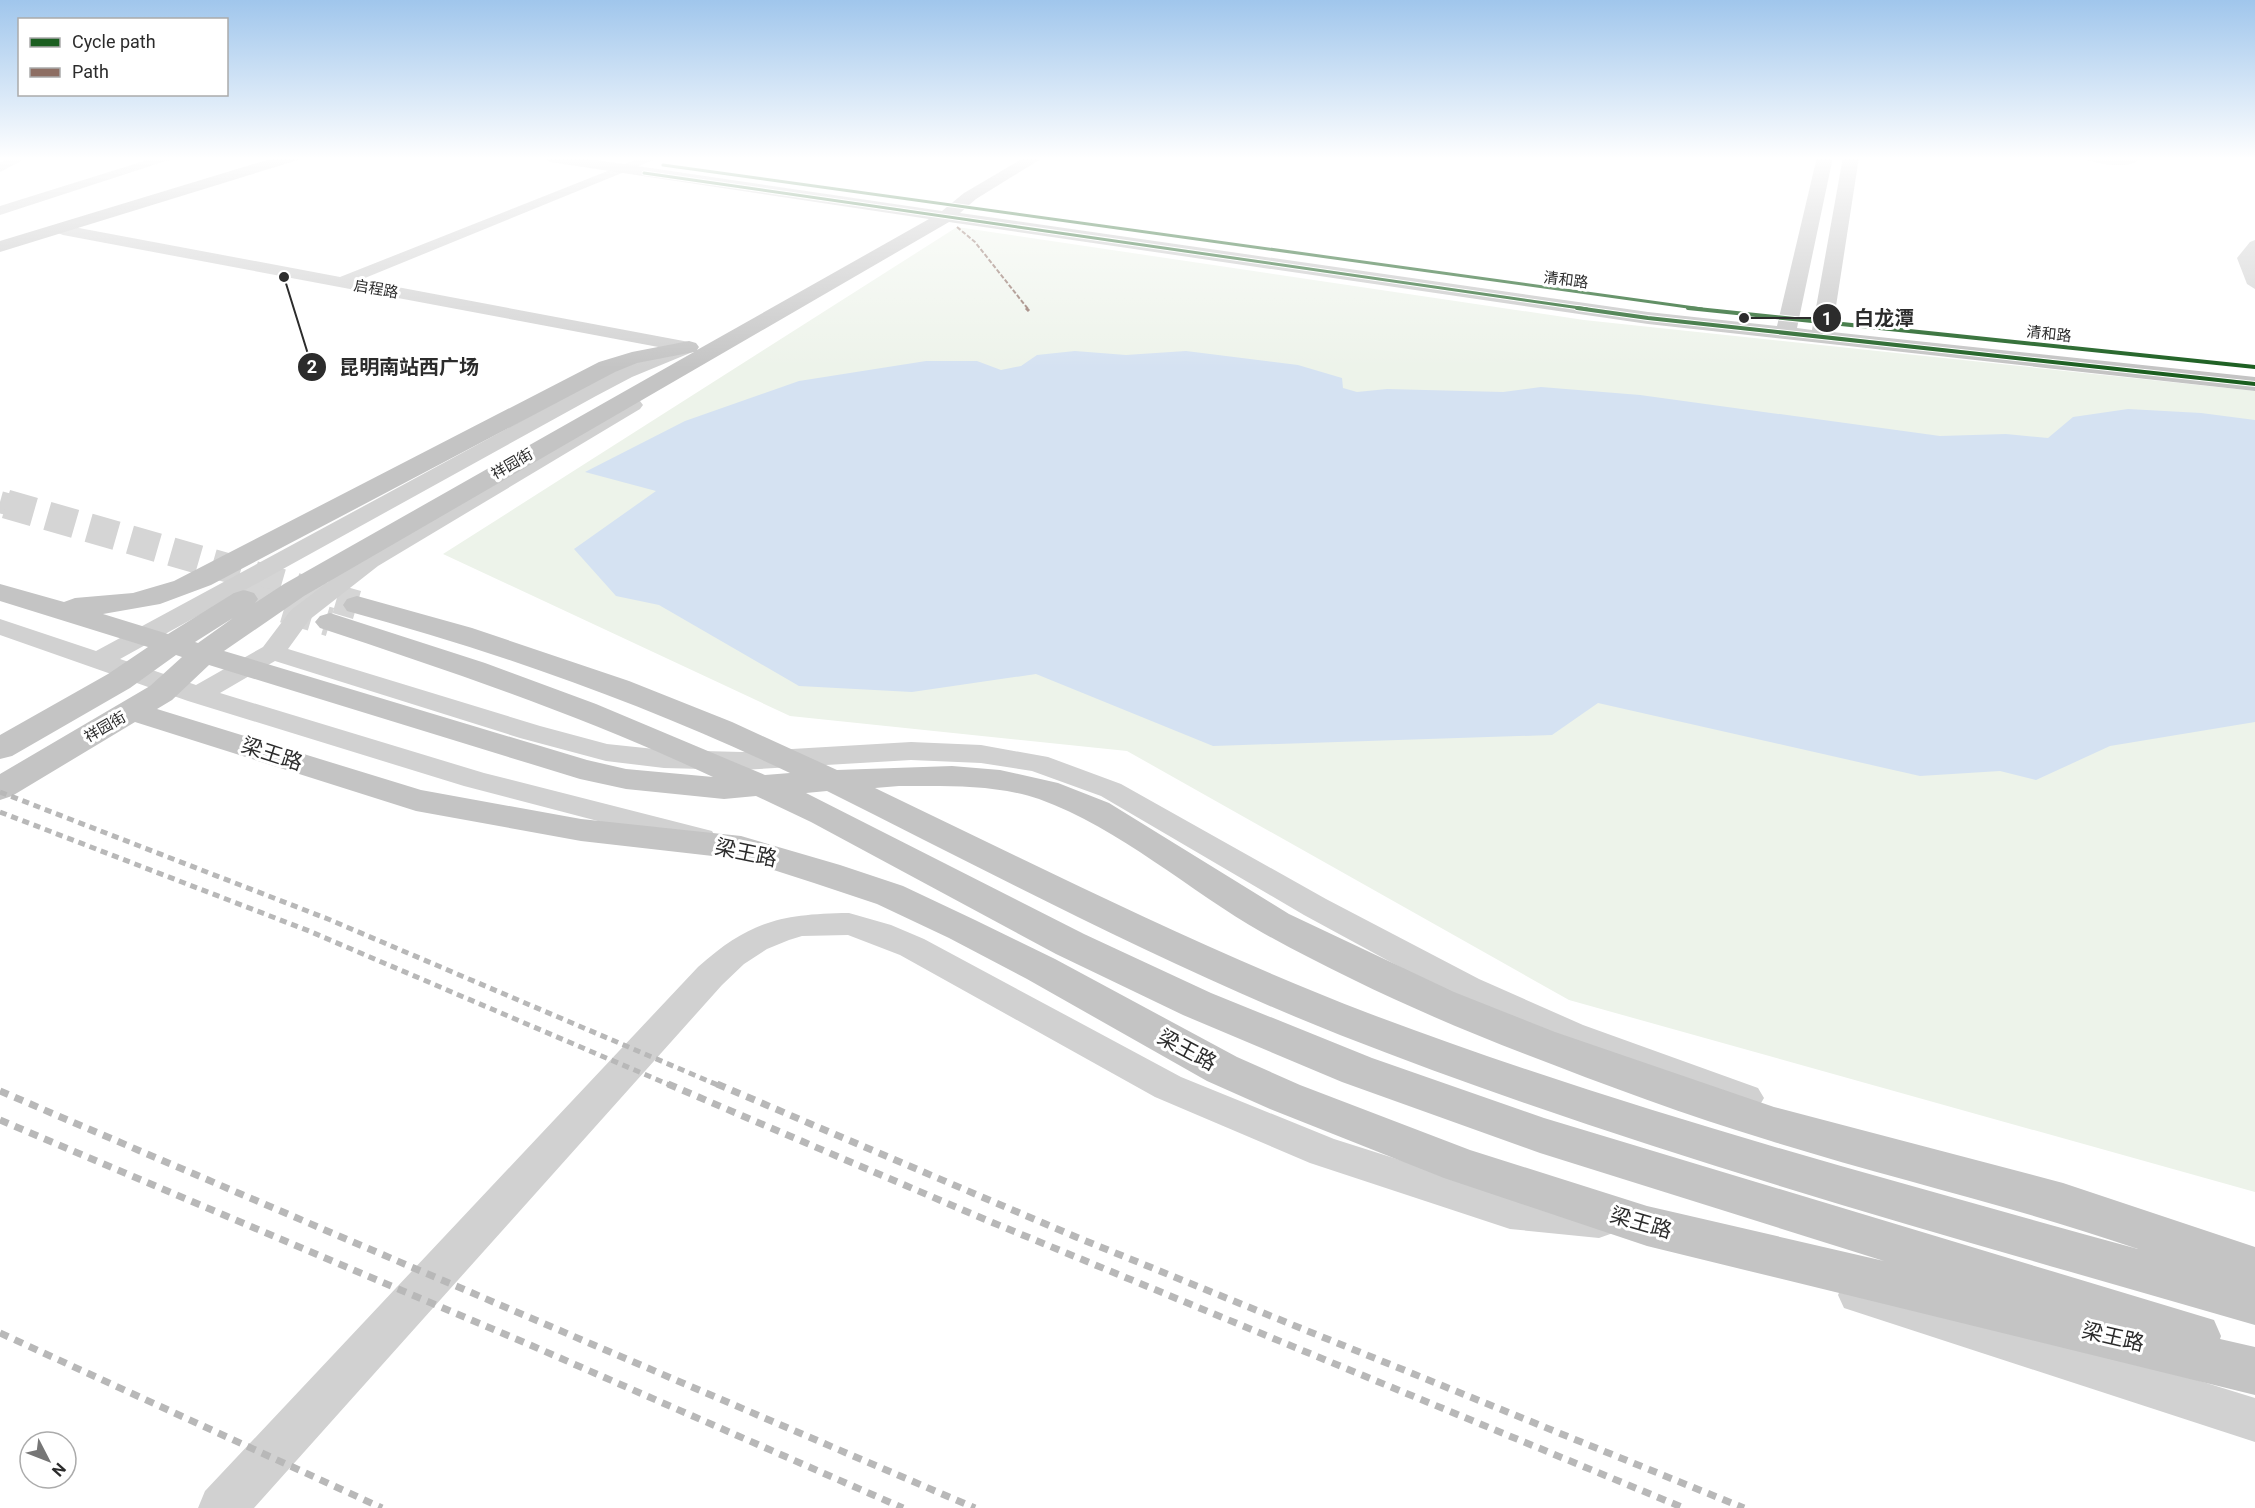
<svg xmlns="http://www.w3.org/2000/svg" width="2255" height="1508" viewBox="0 0 2255 1508" font-family="Roboto,'Noto Sans SC',sans-serif">
	<rect width="100%" height="100%" fill="#fff"/>
	<path fill="#edf3ea" d="M957 227 1584 320 2255 391V1192L1569 1000 1127 751 790 716 443 554Z"/>
	<path fill="#d5e2f2" d="M1075 351 1126 355 1186 351 1298 365 1342 378 1343 388 1357 392 1387 389 1503 392 1541 387 1640 395 1940 436 2006 434 2048 438 2073 417 2128 409 2201 413 2255 420V722L2110 746 2036 780 2000 771 1920 776 1598 703 1552 735 1213 746 1036 674 912 692 799 686 659 605 616 596 574 549 656 491 585 472 685 421 799 381 926 361H977L1001 370 1021 366 1037 355Z"/>
	<g fill="none" stroke-linecap="round" stroke-linejoin="round">
		<path stroke="#d5d5d5" stroke-width="22" stroke-dasharray="22 11" stroke-linecap="butt" d="M0 502 11 505"/>
		<g stroke="#d5d5d5" stroke-width="29" stroke-dasharray="29 14" stroke-linecap="butt">
			<path d="M6 504 357 605"/>
			<path d="M243 596 330 622"/>
		</g>
		<g fill="#d1d1d1" fill-rule="evenodd">
			<path d="M12 157H29L0 172V163Z"/>
			<path d="M157 157H178L0 215V206Z"/>
			<path d="M643 157H661L360 280 689 342 698 347 695 351 632 377 596 396 120 659 196 685 263 647 291 610 362 556 626 401H640L643 405 640 409 378 566 309 620 288 649 540 726 607 744 664 750 742 752 911 742 981 745 1048 757 1121 784 1326 899 1479 979 1583 1025 1758 1088 1764 1098 1758 1108 1745 1113 1732 1108 1557 1043 1455 997 1304 915 1101 796 1032 771 981 763 911 760 742 770 664 768 606 761 520 738 275 661 220 693 484 773 712 831 716 838 712 845 701 848 464 786 188 701 0 635V619L96 651 582 388 618 369 669 349 63 235 58 233 55 230 58 227 63 225 340 277Z"/>
			<path d="M2082 157H2128L2137 161C2128 169 2091 164 2082 157Z"/>
			<path d="M2255 240V289L2247 284 2237 258 2250 242Z"/>
			<path d="M849 913 891 925 924 939 1181 1077 1334 1139 1510 1195 1599 1204 1613 1209 1619 1221 1613 1233 1599 1238 1510 1229 1310 1163 1155 1097 900 955 848 935 802 936 789 940 767 949 744 964 722 985 254 1508H198L205 1491 698 967C750 921 781 914 849 913Z"/>
			<path d="M1859 1276 2255 1398V1442L1844 1308 1838 1295 1844 1282Z"/>
		</g>
		<g fill="#c4c4c4" fill-rule="evenodd">
			<path d="M277 157H301L298 160 0 252V241Z"/>
			<path d="M542 157H576L942 211 964 193 1025 157H1044L976 199 960 213 1648 312 1777 326 1817 157H1833L1797 328 1812 330 1843 157H1859L1832 332 2255 377V391L1648 324 949 222 304 596 224 651 587 760 626 769 713 777C586 717 453 672 320 628L315 622 320 616 330 613 485 663 596 704 765 775 790 773C647 705 499 652 347 611L343 605 347 599 357 596 472 628 629 681 732 722 837 770 952 766 1000 770 1058 783 1109 803 1289 914 1454 992 1555 1032 1774 1107 2063 1183 2255 1247V1325C1948 1236 1639 1152 1340 1035 1164 965 997 876 827 791L806 793 1084 934 1211 993 1372 1058 1544 1118 2214 1320 2221 1336 2220 1339 2255 1347V1395L1647 1246 1444 1178 1270 1109 1207 1081 1027 979 949 938 877 904 814 883 739 859 581 841 416 811 135 722 12 796 0 800V774L150 686 182 657 176 655 130 688 12 756 0 759V735L108 674 148 647 0 601V584L64 602 75 598 133 593 174 581 599 362 632 352 689 341 696 343 699 347 697 350 929 219 550 162ZM694 352 284 584 255 603 258 599 254 593 244 590 234 593 168 634 103 614 160 604 211 585 615 372 637 363ZM233 618 198 643 195 642ZM209 665 580 779 626 789 724 799 756 796 811 822 1056 954 1183 1015 1342 1082 1540 1153 1884 1261 1647 1206 1470 1150 1300 1085 1237 1057 1055 959 975 920 903 886 840 865 741 836 581 819 421 790 157 709 172 700ZM899 786C945 786 995 784 1039 799 1121 829 1188 890 1263 933 1346 979 1436 1020 1525 1054 1605 1085 1688 1116 1771 1141 1893 1179 2017 1207 2138 1249 1879 1177 1619 1108 1368 1013 1199 948 1038 866 875 788Z"/>
		</g>
		<g stroke="#b8b8b8" stroke-width="5" stroke-dasharray="7 5" stroke-linecap="butt">
			<path d="M0 792 328 919 720 1086"/>
			<path d="M0 812 309 931 672 1086"/>
		</g>
		<g stroke="#b8b8b8" stroke-width="7" stroke-dasharray="9 7" stroke-linecap="butt">
			<path d="M668 1084 984 1219 1684 1508"/>
			<path d="M717 1084 1076 1237 1744 1508"/>
			<path d="M0 1091 975 1508"/>
			<path d="M0 1120 528 1344 903 1508"/>
			<path d="M0 1333 382 1508"/>
		</g>
		<path stroke="#8d6e63" stroke-width="2" stroke-dasharray="4.5 2" stroke-linecap="butt" d="M957 227 975 242 1028 309"/>
		<path stroke="#8d6e63" stroke-width="3" stroke-dasharray="6 3" stroke-linecap="butt" d="M1026 308 1029 311"/>
		<g stroke="#fff" stroke-width="5">
			<g id="cycleway-far1">
				<path d="M663 165 1702 309"/>
				<path d="M644 173 1587 309"/>
			</g>
		</g>
		<g stroke="#fff" stroke-width="6">
			<g id="cycleway">
				<path d="M1577 308 1648 318 2255 384"/>
				<path d="M1688 308 2255 367"/>
			</g>
		</g>
		<use href="#cycleway-far1" stroke="#1b5e20" stroke-width="3"/>
		<use href="#cycleway" stroke="#1b5e20" stroke-width="4"/>
	</g>
	<linearGradient id="sky" x2="0" y2="1"><stop stop-color="#a0c6ec"/><stop offset="0.43" stop-color="#fff"/><stop offset="1" stop-color="#fff" stop-opacity="0"/></linearGradient>
	<rect width="2255" height="368" fill="url(#sky)"/>
	<g text-anchor="middle" dominant-baseline="central" stroke-width="6" stroke-linejoin="round" paint-order="stroke">
		<g font-size="15" fill="#2c2c2c" stroke="#fff">
			<text transform="translate(1566 280) rotate(7)">清和路</text>
			<text transform="translate(376 289) rotate(10)">启程路</text>
			<text transform="translate(2049 334) rotate(6)">清和路</text>
			<text transform="translate(512 464) rotate(-30)">祥园街</text>
			<text transform="translate(105 727) rotate(-30)">祥园街</text>
		</g>
		<g font-size="21" fill="#2c2c2c" stroke="#fff">
			<text transform="translate(272 754) rotate(18)">梁王路</text>
			<text transform="translate(746 853) rotate(12)">梁王路</text>
			<text transform="translate(1187 1050) rotate(28)">梁王路</text>
			<text transform="translate(1641 1223) rotate(16)">梁王路</text>
			<text transform="translate(2113 1337) rotate(13)">梁王路</text>
		</g>
	</g>
	<path fill="none" stroke="#2c2c2c" stroke-width="2" d="M1744 318L1827 318M284 277L312 367"/>
	<g fill="#2c2c2c" stroke="#fff" stroke-width="2">
		<circle cx="1744" cy="318" r="6"/>
		<circle cx="284" cy="277" r="6"/>
		<circle cx="1827" cy="318" r="15"/>
		<circle cx="312" cy="367" r="15"/>
	</g>
	<g font-size="18" text-anchor="middle" font-weight="bold" fill="#fff">
		<text x="1827" y="325">1</text>
		<text x="312" y="373">2</text>
	</g>
	<g font-size="20" text-anchor="middle" font-weight="bold" fill="#2c2c2c" stroke="#fff" stroke-width="6" stroke-linejoin="round" paint-order="stroke">
		<text x="1884" y="325">白龙潭</text>
		<text x="409" y="374">昆明南站西广场</text>
	</g>
	<rect x="18" y="18" width="210" height="78" fill="#ffffff" stroke="#ababab" stroke-width="1.5"/>
	<rect x="30" y="38" width="30" height="9" fill="#1b5e20" stroke="#ababab" stroke-width="1.5"/>
	<text x="72" y="48" font-size="18" fill="#2c2c2c">Cycle path</text>
	<rect x="30" y="68" width="30" height="9" fill="#8d6e63" stroke="#ababab" stroke-width="1.5"/>
	<text x="72" y="78" font-size="18" fill="#2c2c2c">Path</text>
	<g transform="translate(48 1460) rotate(132)"><circle r="28" fill="#ffffff" stroke="#ababab" stroke-width="1.5"/>
	<path d="M0-4.5L10 22L0 15L-10 22Z" fill="#767676"/>
	<text y="-9" font-size="16" font-weight="bold" text-anchor="middle" fill="#2c2c2c">N</text>
	</g>
</svg>
